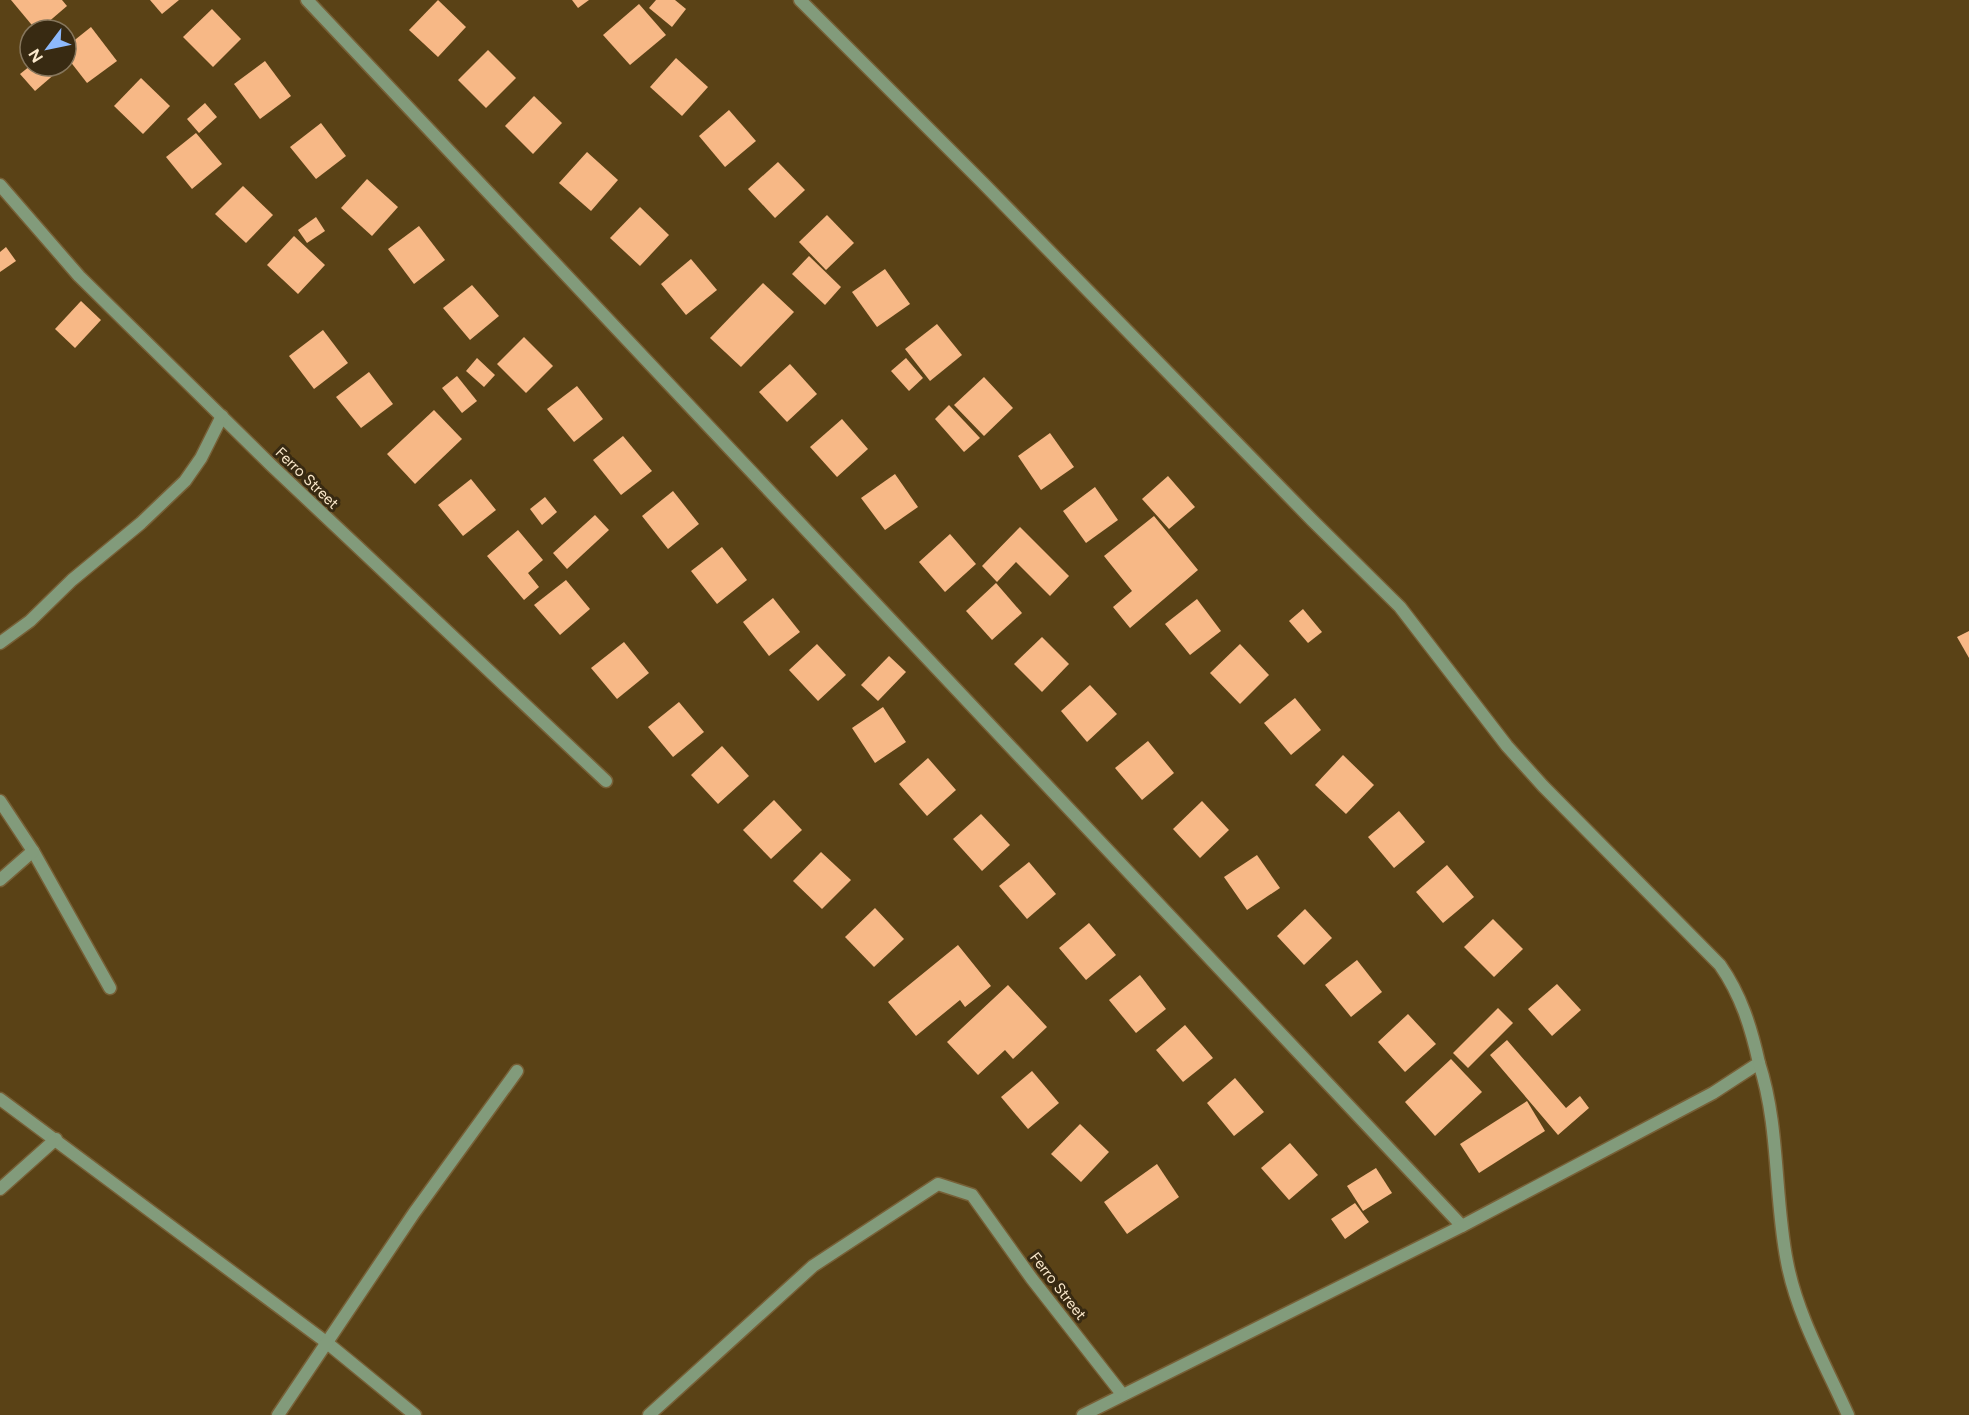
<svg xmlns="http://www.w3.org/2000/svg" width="1969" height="1415" viewBox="0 0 1969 1415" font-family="Figtree,sans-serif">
	<rect width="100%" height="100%" fill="#5a4216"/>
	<g fill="#f7b886">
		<path d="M11 0H62L67 6 39 30H36Z"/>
		<path d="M150 0H179L162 14Z"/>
		<path d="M438 0 466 27 438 57 409 30Z"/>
		<path d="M572 0H589L578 8Z"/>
		<path d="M656 0H675L686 9 672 27 649 8Z"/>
		<path d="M639 4 666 35 630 65 603 35Z"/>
		<path d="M212 9 241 39 213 67 183 37Z"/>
		<path d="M91 27 117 61 87 83 66 56V47Z"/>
		<path d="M488 50 516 78 486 108 458 80Z"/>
		<path d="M676 58 708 87 682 116 650 87Z"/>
		<path d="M265 61 291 96 260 119 234 84Z"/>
		<path d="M30 66H64L35 91 20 74Z"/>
		<path d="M141 78 170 106 143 134 114 106Z"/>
		<path d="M534 96 562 123 533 154 505 126Z"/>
		<path d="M205 103 217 117 199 133 187 119Z"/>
		<path d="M729 110 756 141 725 167 699 136Z"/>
		<path d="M321 123 346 156 316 179 290 147Z"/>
		<path d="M196 133 222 164 192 189 166 157Z"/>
		<path d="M587 152 618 180 591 211 559 183Z"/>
		<path d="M778 162 805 190 775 218 748 189Z"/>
		<path d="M367 179 398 207 372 236 341 208Z"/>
		<path d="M243 186 273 215 246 243 215 214Z"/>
		<path d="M640 207 669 235 640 266 610 238Z"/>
		<path d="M827 215 854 243 826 270 799 242Z"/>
		<path d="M316 217 325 231 307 243 298 230Z"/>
		<path d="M419 226 445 260 414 284 388 249Z"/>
		<path d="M294 236 325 265 298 294 267 265Z"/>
		<path d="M6 247 16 261 0 272V252Z"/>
		<path d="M809 256 841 287 825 305 792 274Z"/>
		<path d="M691 259 717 290 686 315 661 284Z"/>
		<path d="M885 269 910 304 877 327 852 292Z"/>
		<path d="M763 283 794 312 741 367 710 338Z"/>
		<path d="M472 285 499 316 470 340 443 308Z"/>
		<path d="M81 301 101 320 75 348 55 329Z"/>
		<path d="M937 324 962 355 930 381 905 349Z"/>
		<path d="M323 330 348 363 314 389 289 356Z"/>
		<path d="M524 337 553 366 526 393 497 364Z"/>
		<path d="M477 358 495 375 484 387 466 371Z"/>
		<path d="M906 358 923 378 909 391 891 371Z"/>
		<path d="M790 364 817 394 787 422 759 392Z"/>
		<path d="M369 372 393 404 361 428 336 397Z"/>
		<path d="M457 376 477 401 462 413 442 388Z"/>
		<path d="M984 377 1013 408 984 436 954 405Z"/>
		<path d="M577 386 603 419 574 442 547 409Z"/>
		<path d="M949 405 980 438 964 452 935 419Z"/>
		<path d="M434 410 462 439 415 484 387 454Z"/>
		<path d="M842 419 868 449 837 477 810 447Z"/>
		<path d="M1050 433 1074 467 1041 490 1018 456Z"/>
		<path d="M623 436 652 471 621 495 593 460Z"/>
		<path d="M895 474 918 507 885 530 861 498Z"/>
		<path d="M1168 476 1195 507 1169 529 1142 499Z"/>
		<path d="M471 479 496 510 463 536 438 505Z"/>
		<path d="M1095 487 1118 520 1086 543 1063 511Z"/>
		<path d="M673 491 699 524 668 549 642 516Z"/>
		<path d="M545 497 557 512 542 525 530 509Z"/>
		<path d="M595 515 609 530 567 569 553 553Z"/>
		<path d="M1154 516 1198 570 1130 628 1113 607 1132 591 1104 556Z"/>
		<path d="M1020 527 1069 576 1050 596 1016 562 997 582 982 566Z"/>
		<path d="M518 530 543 560 528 573 539 587 524 600 487 556Z"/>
		<path d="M950 534 976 564 945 592 919 562Z"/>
		<path d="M722 547 747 580 717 604 691 571Z"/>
		<path d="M566 580 590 609 560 635 534 605Z"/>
		<path d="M996 583 1022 613 992 640 966 611Z"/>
		<path d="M773 598 800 632 769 656 743 622Z"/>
		<path d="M1197 599 1221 631 1190 655 1165 624Z"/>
		<path d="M1303 609 1322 632 1308 643 1289 621Z"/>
		<path d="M1969 631V658L1957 637Z"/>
		<path d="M1042 637 1069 664 1042 692 1014 664Z"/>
		<path d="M624 642 649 673 617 699 591 668Z"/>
		<path d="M817 644 846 675 818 701 789 670Z"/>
		<path d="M1240 644 1269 675 1240 704 1210 673Z"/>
		<path d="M889 656 906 672 878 701 861 685Z"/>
		<path d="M1090 685 1117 714 1087 742 1061 711Z"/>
		<path d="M1295 698 1321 730 1291 755 1264 723Z"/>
		<path d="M679 702 704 732 673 757 648 727Z"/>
		<path d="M883 707 906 742 875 763 852 728Z"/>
		<path d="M1148 741 1174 773 1142 800 1115 768Z"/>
		<path d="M722 746 749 776 718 804 691 775Z"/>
		<path d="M1343 755 1374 785 1346 814 1315 785Z"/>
		<path d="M928 758 956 790 927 816 899 784Z"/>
		<path d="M774 800 802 830 771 859 743 830Z"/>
		<path d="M1202 801 1229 830 1200 858 1173 829Z"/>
		<path d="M1399 811 1425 842 1394 868 1368 837Z"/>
		<path d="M981 814 1010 845 982 871 953 839Z"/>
		<path d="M821 852 851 880 822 909 793 881Z"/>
		<path d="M1257 855 1280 888 1247 910 1224 877Z"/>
		<path d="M1029 862 1056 894 1027 919 999 886Z"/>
		<path d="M1447 865 1474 897 1443 923 1416 892Z"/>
		<path d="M875 908 904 939 874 967 845 937Z"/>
		<path d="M1305 909 1332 938 1304 965 1277 936Z"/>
		<path d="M1493 919 1523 949 1494 977 1464 947Z"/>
		<path d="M1089 923 1116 955 1086 980 1059 948Z"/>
		<path d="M958 945 991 986 965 1007 960 1000 916 1036 888 1002Z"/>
		<path d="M1357 960 1382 992 1351 1017 1325 985Z"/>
		<path d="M1140 975 1166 1009 1136 1033 1109 1000Z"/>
		<path d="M1557 984 1581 1010 1552 1036 1528 1009Z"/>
		<path d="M1008 985 1047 1027 1013 1059 1005 1050 978 1075 947 1042Z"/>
		<path d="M1498 1008 1513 1023 1468 1068 1453 1053Z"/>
		<path d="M1408 1014 1436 1044 1405 1072 1378 1042Z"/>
		<path d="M1185 1025 1213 1058 1183 1082 1156 1050Z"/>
		<path d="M1507 1040 1566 1108 1580 1096 1589 1108 1558 1135 1490 1055Z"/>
		<path d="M1451 1059 1482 1092 1435 1136 1405 1102Z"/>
		<path d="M1032 1071 1059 1103 1028 1129 1001 1097Z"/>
		<path d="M1235 1078 1264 1112 1234 1136 1207 1103Z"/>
		<path d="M1527 1101 1545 1131 1479 1173 1460 1144Z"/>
		<path d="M1080 1124 1109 1152 1081 1182 1051 1154Z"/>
		<path d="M1290 1143 1318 1175 1289 1200 1261 1168Z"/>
		<path d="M1157 1164 1179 1197 1127 1234 1104 1202Z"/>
		<path d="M1376 1168 1392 1193 1363 1211 1347 1186Z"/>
		<path d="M1355 1203 1369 1222 1345 1239 1331 1219Z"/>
	</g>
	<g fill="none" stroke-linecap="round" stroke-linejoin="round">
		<g stroke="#776037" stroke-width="15">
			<g id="minor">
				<path d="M307 0 1462 1226"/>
				<path d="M800 0 983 183 1312 520 1400 607 1507 746 1543 786 1720 965C1741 995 1751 1027 1759 1063L1713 1093 1462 1226 1083 1415"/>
				<path d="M0 185 79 276 272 466 606 781"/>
				<path d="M0 643 30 621 72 580 141 523 185 481 201 458 222 416"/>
				<path d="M0 801 33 851 110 988"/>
				<path d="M0 880 33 851"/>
				<path d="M1759 1063C1780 1127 1774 1197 1787 1262 1797 1315 1826 1366 1848 1415"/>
				<path d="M0 1099 326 1342 415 1415"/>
				<path d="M0 1189 56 1139"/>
				<path d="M278 1415 414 1213 517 1071"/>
				<path d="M649 1415 813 1266 938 1184 972 1195 1032 1279 1122 1394"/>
			</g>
		</g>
		<use href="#minor" stroke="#829b7b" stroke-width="12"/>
	</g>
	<g text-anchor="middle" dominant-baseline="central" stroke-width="6" stroke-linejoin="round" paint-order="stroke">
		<g font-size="15" fill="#fbe9cc" stroke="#382a12">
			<text transform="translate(307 478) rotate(44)">Ferro Street</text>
			<text transform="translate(1058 1286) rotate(52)">Ferro Street</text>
		</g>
	</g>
	<g transform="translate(48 48) rotate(238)"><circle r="28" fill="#382a12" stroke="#86765c" stroke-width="1.5"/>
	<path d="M0-4.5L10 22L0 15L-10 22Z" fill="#8db9fc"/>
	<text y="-9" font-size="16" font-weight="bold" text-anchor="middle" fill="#fbe9cc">N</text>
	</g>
</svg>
